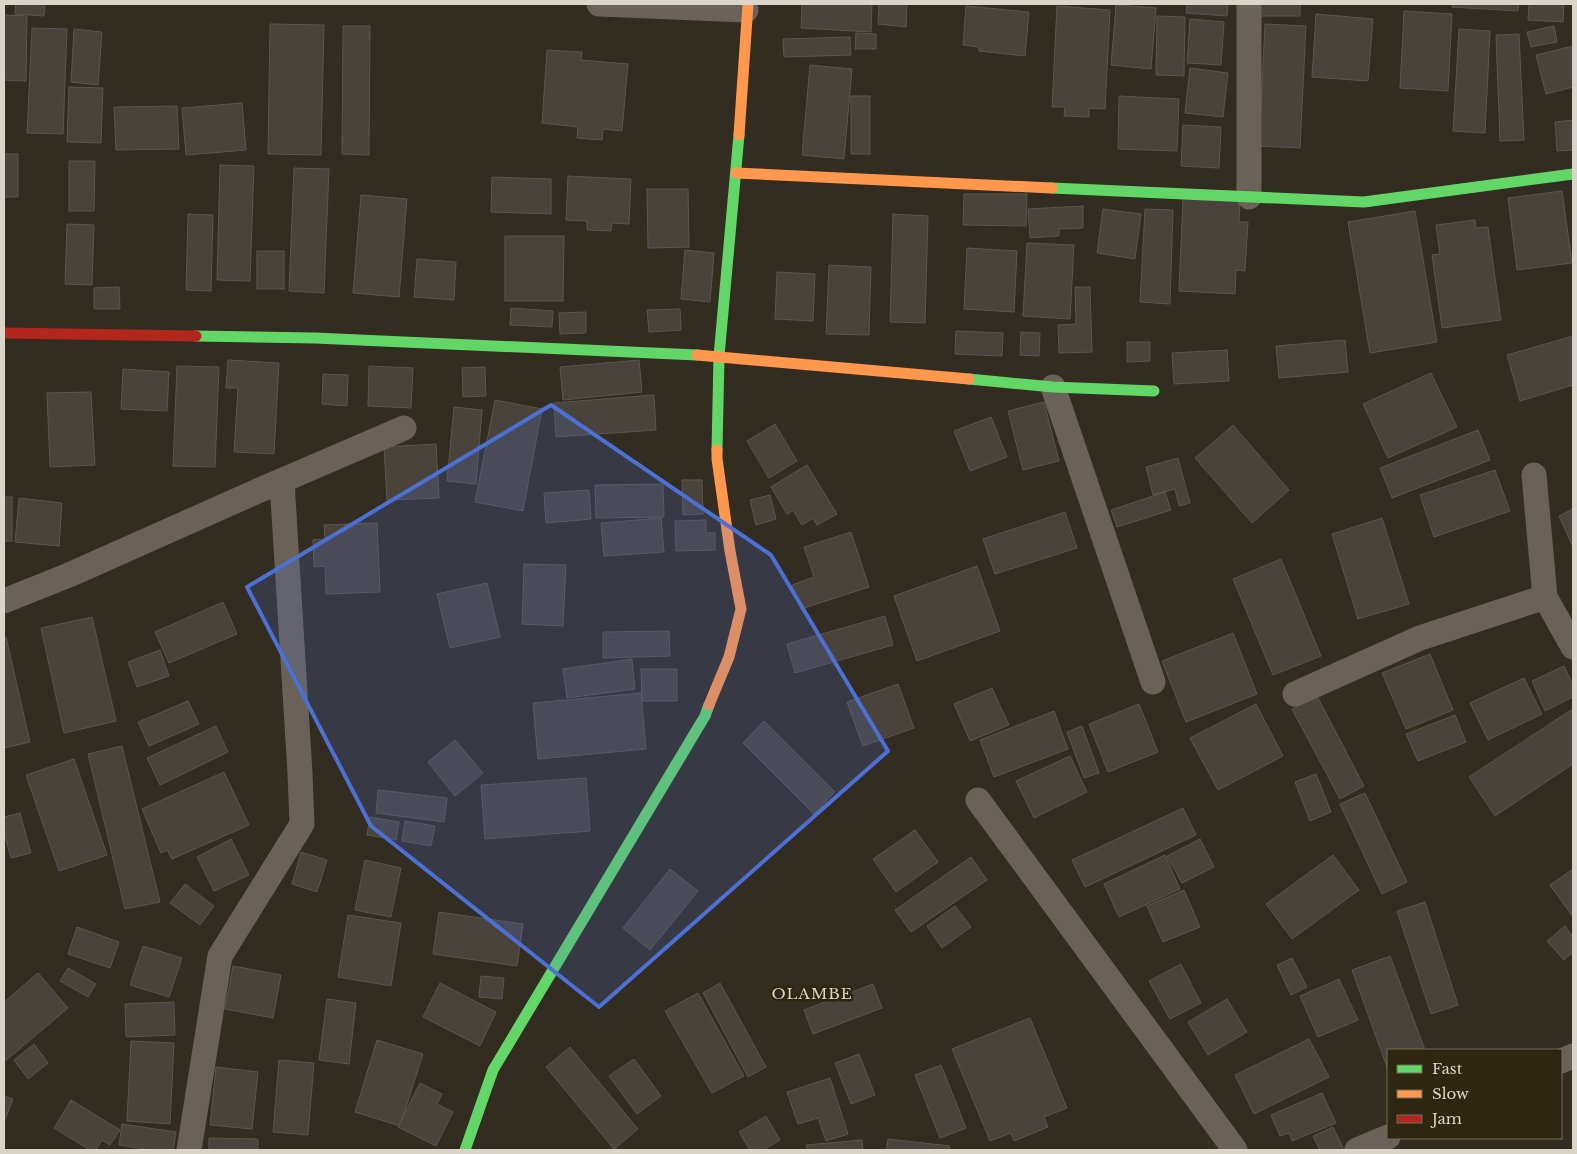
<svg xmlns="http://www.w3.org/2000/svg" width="1577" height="1154" viewBox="0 0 1577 1154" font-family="'Libre Baskerville',serif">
	<rect width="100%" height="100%" fill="#322c21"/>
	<g fill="#49433b" stroke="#5d564f">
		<path d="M16 4H45L44 16 15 14Z"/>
		<path d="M802 4H872L871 32 801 28Z"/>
		<path d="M879 4H907L906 27 878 24Z"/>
		<path d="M1187 4H1228L1227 16 1186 13Z"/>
		<rect x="1260" y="4" width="40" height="12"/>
		<path d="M1452 4H1519L1518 11 1452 7Z"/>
		<path d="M1529 4H1564L1563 22 1528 20Z"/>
		<path d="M1116 5 1156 8 1151 69 1111 65Z"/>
		<path d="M966 6 1029 12 1025 56 979 51V47L963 45Z"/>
		<path d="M1057 6 1110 10 1105 109 1089 108V117L1064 116 1065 107H1052Z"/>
		<path d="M1404 11 1452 14 1448 91 1400 88Z"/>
		<path d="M1316 14 1373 19 1368 81 1312 77Z"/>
		<path d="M4 15 27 16 26 81 4 80Z"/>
		<path d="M1157 16 1185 17 1184 76 1156 75Z"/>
		<path d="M1190 19 1224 22 1221 65 1187 63Z"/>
		<path d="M270 24 324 25 321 155 268 154Z"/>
		<path d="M1265 24 1306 26 1300 148 1259 146Z"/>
		<path d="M343 26H370L369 155 342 154Z"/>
		<path d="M1554 26 1557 42 1531 47 1527 32Z"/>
		<path d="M32 28 67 29 63 134 27 133Z"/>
		<path d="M74 29 102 32 98 85 71 82Z"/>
		<path d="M1459 29 1490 31 1485 133 1453 131Z"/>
		<path d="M856 33 876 34V49H855Z"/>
		<path d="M1519 34 1524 140 1500 141 1496 35Z"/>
		<path d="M850 37 851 55 784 57 783 39Z"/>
		<path d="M1573 46V87L1546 94 1536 55Z"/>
		<path d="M547 50 582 52 581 60 628 64 622 131 603 129 602 140 577 138 578 127 542 123Z"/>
		<path d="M810 65 852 69 844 159 802 155Z"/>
		<path d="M1190 68 1228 73 1223 117 1185 113Z"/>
		<path d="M69 87 103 88 101 143 67 142Z"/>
		<rect x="851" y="96" width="19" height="58"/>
		<path d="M1119 96 1179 99 1177 151 1118 149Z"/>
		<path d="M242 103 246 150 186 155 182 108Z"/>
		<path d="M177 106 179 149 116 150 114 107Z"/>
		<path d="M1573 120V150L1557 151 1555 122Z"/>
		<path d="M1183 125 1221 127 1219 168 1181 166Z"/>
		<rect x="4" y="154" width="14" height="43"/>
		<path d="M69 161H95L94 211H69Z"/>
		<path d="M220 165 254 166 250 281 217 280Z"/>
		<path d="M294 168 329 169 324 293 289 291Z"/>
		<path d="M568 176 631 179 629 224 612 223 611 231 587 230V221L566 220Z"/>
		<path d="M492 177 551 179V214L491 212Z"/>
		<path d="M647 189H688L689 247 648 248Z"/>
		<path d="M1562 191 1572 263 1517 270 1508 198Z"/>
		<path d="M964 194H1027L1026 226 963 225Z"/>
		<path d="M361 195 407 199 399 297 353 293Z"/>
		<path d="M1183 198 1240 201 1239 222H1248L1245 271 1236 270 1235 294 1179 291Z"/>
		<path d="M1083 206V228L1059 229V236L1030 238 1028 209Z"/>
		<path d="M1103 209 1141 214 1135 259 1097 253Z"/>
		<path d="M1145 209 1173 210 1170 304 1140 302Z"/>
		<path d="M1415 211 1437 342 1370 353 1348 222Z"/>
		<path d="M188 214 213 215 211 291 186 290Z"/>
		<path d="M893 214 928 216 925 323 890 322Z"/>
		<path d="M1475 220 1476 228 1488 227 1501 320 1442 328 1432 255 1440 254 1436 225Z"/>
		<path d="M67 224 94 225 92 285 65 284Z"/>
		<path d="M505 236H564L563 301H505Z"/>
		<path d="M1027 243 1074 245 1070 319 1023 316Z"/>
		<path d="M967 248 1017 251 1014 312 964 309Z"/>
		<path d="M685 250 714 253 710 302 681 299Z"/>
		<rect x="257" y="251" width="27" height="38"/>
		<path d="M417 259 456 262 454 300 414 297Z"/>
		<path d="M829 265 871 267 869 335 826 334Z"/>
		<path d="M777 272 815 274 813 321 775 319Z"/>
		<path d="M119 287 120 309H94V288Z"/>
		<path d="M1075 287H1090L1092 352 1059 353 1058 325 1076 324Z"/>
		<path d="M511 308 553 311 552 327 510 325Z"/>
		<path d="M680 309 681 330 649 332 647 310Z"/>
		<path d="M586 312V333L560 334 559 313Z"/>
		<path d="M956 331 1003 333 1002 356 955 354Z"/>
		<path d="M1021 332 1040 333 1039 356 1020 355Z"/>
		<path d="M1573 336V385L1520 401 1507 355Z"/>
		<path d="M1345 340 1348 372 1279 378 1276 346Z"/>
		<path d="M1127 342H1150V361L1127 362Z"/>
		<path d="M1227 350 1229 381 1174 384 1172 353Z"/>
		<path d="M228 360 279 363 274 454 234 452 238 388H226Z"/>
		<path d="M639 360 642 392 563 400 560 367Z"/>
		<path d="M177 366 219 367 215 467 173 466Z"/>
		<path d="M369 366 413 368 411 408 368 406Z"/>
		<path d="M485 367 486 396 463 397 462 368Z"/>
		<path d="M123 369 169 372 167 411 121 409Z"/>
		<path d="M1431 373 1457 427 1388 458 1363 404Z"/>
		<path d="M323 374 348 375 347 406 322 404Z"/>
		<path d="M91 392 95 465 50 467 47 393Z"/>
		<path d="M654 395 656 430 556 437 554 403Z"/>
		<path d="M495 400 542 409 523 511 475 502Z"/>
		<path d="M1044 402 1059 461 1023 470 1008 411Z"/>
		<path d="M454 407 482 410 476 484 447 481Z"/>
		<path d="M991 417 1007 457 970 471 954 431Z"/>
		<path d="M775 424 797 461 769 478 747 441Z"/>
		<path d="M1233 425 1289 490 1252 523 1195 458Z"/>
		<path d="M1478 430 1490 460 1392 498 1380 468Z"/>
		<path d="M436 444 439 498 387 500 384 447Z"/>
		<path d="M1178 458 1190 503 1179 506 1175 489 1153 495 1146 467Z"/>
		<path d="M807 465 837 514 817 525 813 518 802 525 793 510 787 514 771 487Z"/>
		<path d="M1495 470 1510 511 1434 537 1420 495Z"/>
		<path d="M682 480H702L703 514 683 515Z"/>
		<path d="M663 484 664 517 596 518 595 485Z"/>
		<path d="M589 490 591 519 546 523 544 493Z"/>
		<path d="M1165 492 1171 510 1117 527 1111 510Z"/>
		<path d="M770 495 776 519 756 525 750 500Z"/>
		<rect x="4" y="497" width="8" height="44"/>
		<path d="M19 498 62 503 59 546 15 542Z"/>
		<path d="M1573 509V547L1559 516Z"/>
		<path d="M1065 512 1077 548 995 574 983 539Z"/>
		<path d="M661 518 664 552 604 556 601 523Z"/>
		<path d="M1382 518 1409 604 1358 619 1332 534Z"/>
		<path d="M706 520V533H715V550L676 551 675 521Z"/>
		<path d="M377 523 380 592 326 594 325 566 314 567 313 540 325 539 324 525Z"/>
		<path d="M851 532 869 587 801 609 792 585 814 577 804 547Z"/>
		<path d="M1281 559 1321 656 1273 675 1233 579Z"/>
		<path d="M524 564 566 565 563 626 522 624Z"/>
		<path d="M977 566 1000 631 917 661 894 596Z"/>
		<path d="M487 583 500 637 450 648 437 594Z"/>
		<path d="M223 602 237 634 169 663 155 632Z"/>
		<path d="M885 616 893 645 795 673 787 644Z"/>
		<path d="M92 617 116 721 64 733 41 628Z"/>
		<path d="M669 631 670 656 603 658V632Z"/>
		<path d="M1233 633 1257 694 1186 722 1162 661Z"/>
		<path d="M6 637 30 742 4 748V638Z"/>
		<path d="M160 650 169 676 137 687 128 662Z"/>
		<path d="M1430 654 1453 710 1406 729 1382 673Z"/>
		<path d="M632 659 635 689 567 698 563 669Z"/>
		<path d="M1564 666 1573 685V697L1545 711 1532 681Z"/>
		<path d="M641 669H677V701H642Z"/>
		<path d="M1524 678 1542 714 1488 740 1470 703Z"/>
		<path d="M898 684 914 728 863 746 847 702Z"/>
		<path d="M992 688 1009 725 970 741 954 704Z"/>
		<path d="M641 693 646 749 538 759 533 703Z"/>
		<path d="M1317 696 1364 786 1340 799 1292 709Z"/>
		<path d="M188 701 199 724 149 746 138 722Z"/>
		<path d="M1139 704 1158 752 1108 772 1089 724Z"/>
		<path d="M1256 704 1283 756 1218 790 1190 738Z"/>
		<path d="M1571 710 1573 712V764L1495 816 1469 777Z"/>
		<path d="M1054 711 1068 749 994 777 980 740Z"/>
		<path d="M1455 715 1466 742 1418 761 1406 734Z"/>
		<path d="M764 721 835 792 814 814 743 743Z"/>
		<path d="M216 726 228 752 160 785 147 758Z"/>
		<path d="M1082 726 1099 773 1084 778 1067 732Z"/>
		<path d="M455 740 483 773 455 796 428 762Z"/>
		<path d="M122 746 160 902 125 909 88 754Z"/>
		<path d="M1070 756 1087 792 1034 818 1016 781Z"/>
		<path d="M74 759 107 855 59 871 26 775Z"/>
		<path d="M224 772 249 825 172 859 167 850 161 853 142 809Z"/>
		<path d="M1316 774 1331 812 1310 821 1295 782Z"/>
		<path d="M586 778 590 831 485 839 481 785Z"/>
		<path d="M378 790 447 798 444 822 376 813Z"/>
		<path d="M1365 793 1407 882 1382 894 1340 804Z"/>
		<path d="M1183 808 1196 835 1085 887 1072 860Z"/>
		<path d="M20 813 31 853 11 858 4 832V817Z"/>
		<path d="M370 817 399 822 396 840 367 835Z"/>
		<path d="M405 821 435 826 431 846 402 841Z"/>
		<path d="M915 830 938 862 896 892 873 859Z"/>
		<path d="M231 839 249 875 214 891 197 857Z"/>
		<path d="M1200 839 1214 867 1182 883 1167 856Z"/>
		<path d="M301 852 327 860 317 892 292 884Z"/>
		<path d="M1165 855 1180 889 1119 917 1104 884Z"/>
		<path d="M1333 855 1359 890 1292 939 1266 904Z"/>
		<path d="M971 857 987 880 911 932 895 910Z"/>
		<path d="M365 860 401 868 391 917 355 910Z"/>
		<path d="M670 869 698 891 650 950 623 928Z"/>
		<path d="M1573 869V917L1550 885Z"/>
		<path d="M185 884 214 906 200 925 170 903Z"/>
		<path d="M1184 890 1200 927 1163 942 1147 906Z"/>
		<path d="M1425 902 1458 1005 1431 1014 1397 911Z"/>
		<path d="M955 906 971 927 942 948 927 926Z"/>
		<path d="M439 912 523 924 517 966 433 954Z"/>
		<path d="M348 915 401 923 391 986 338 977Z"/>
		<path d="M1565 926 1573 937V952L1564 960 1547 941Z"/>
		<path d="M77 927 119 942 110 968 68 954Z"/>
		<path d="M143 946 182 958 169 997 130 985Z"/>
		<path d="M1390 956 1425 1050H1388V1070L1352 970Z"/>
		<path d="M1292 958 1307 987 1291 995 1277 965Z"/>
		<path d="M1181 964 1201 1003 1170 1019 1149 981Z"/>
		<path d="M233 966 281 975 273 1018 225 1009Z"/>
		<path d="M68 968 96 984 88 997 60 981Z"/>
		<path d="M38 973 68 1008 4 1062V1002Z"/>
		<path d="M481 976 504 978 502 999 479 997Z"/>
		<path d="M1339 979 1358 1020 1318 1037 1300 996Z"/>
		<path d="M440 983 496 1012 480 1046 423 1017Z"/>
		<path d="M720 983 766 1067 748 1077 703 993Z"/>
		<path d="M873 984 882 1008 813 1034 804 1010Z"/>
		<path d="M698 993 744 1076 712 1093 665 1011Z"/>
		<path d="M327 999 356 1003 349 1064 319 1060Z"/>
		<path d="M1227 999 1247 1032 1208 1055 1188 1022Z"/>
		<path d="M174 1002 175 1035 126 1037 125 1004Z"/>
		<path d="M1030 1018 1067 1108 1044 1117 1048 1127 1014 1141 1011 1133 990 1141 952 1049Z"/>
		<path d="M1309 1039 1329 1077 1254 1114 1235 1075Z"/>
		<path d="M377 1040 423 1054 400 1126 355 1112Z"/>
		<path d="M131 1041 174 1043 170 1124 127 1121Z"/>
		<path d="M34 1044 48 1063 28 1079 14 1060Z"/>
		<path d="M570 1047 638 1129 614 1149 546 1067Z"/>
		<path d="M859 1054 875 1095 851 1104 835 1063Z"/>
		<path d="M634 1059 661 1096 637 1114 609 1076Z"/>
		<path d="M279 1060 314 1063 308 1135 273 1132Z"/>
		<path d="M941 1065 966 1128 940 1138 915 1075Z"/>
		<path d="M216 1067 258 1072 252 1129 210 1125Z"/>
		<path d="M830 1078 848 1134 826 1141 818 1118 798 1124 787 1092Z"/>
		<path d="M420 1083 442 1094 437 1104 453 1112 436 1146 398 1127Z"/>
		<path d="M1322 1093 1336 1123 1292 1141 1289 1133 1280 1136 1271 1115Z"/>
		<path d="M4 1096 13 1099 4 1122Z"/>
		<path d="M71 1100 120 1130 110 1145 102 1140 96 1150H90L54 1128Z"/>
		<path d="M766 1116 780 1140 763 1150H750L739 1132Z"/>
		<path d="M122 1124 176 1132 173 1150H151L119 1145Z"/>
		<path d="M1333 1127 1344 1150H1320L1313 1136Z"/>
		<path d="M209 1138 258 1139V1150H209Z"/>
		<path d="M888 1139 950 1146 949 1150H886Z"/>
		<path d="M862 1140 863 1150H807L806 1145Z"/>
	</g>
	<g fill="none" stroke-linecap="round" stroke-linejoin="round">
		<g stroke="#6a6258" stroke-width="25">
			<path d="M599 4 746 10"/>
			<path d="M1249 4V197"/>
			<path d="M1053 387 1153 682"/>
			<path d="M1534 475 1545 597 1573 647"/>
			<path d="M4 601 69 575 260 490 404 428"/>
			<path d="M1295 694 1420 638 1545 597"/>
			<path d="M978 800 1235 1150"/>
			<path d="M1561 1061 1573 1056"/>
			<path d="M189 1150 220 956 302 824 300 773 282 482"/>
			<path d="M1357 1150 1388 1137"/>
		</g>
		<g stroke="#63d668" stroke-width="11">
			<path d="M1052 188 1364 202 1573 174"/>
			<path d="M196 336 315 338 697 355"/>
			<path d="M969 379 1053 387 1154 391"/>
			<path d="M717 450 719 356 739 135"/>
			<path d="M465 1150 493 1070 705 716 709 705"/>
		</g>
		<g stroke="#ff974d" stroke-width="11">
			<path d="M739 135 748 4"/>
			<path d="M736 173 1052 188"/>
			<path d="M697 355 969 379"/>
			<path d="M709 705 729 657 741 609 730 551 717 459V450"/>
		</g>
		<path stroke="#b3261e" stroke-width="11" d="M4 333 196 336"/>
	</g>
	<path fill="#4c70d4" fill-opacity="0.2" stroke="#4c70d4" stroke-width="4" stroke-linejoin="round" d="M551 405 771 555 888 751 599 1007 371 826 247 587Z"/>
	<g text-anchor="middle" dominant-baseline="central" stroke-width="5" stroke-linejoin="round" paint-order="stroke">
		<g font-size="15" letter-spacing="1" fill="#dad5c8" stroke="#2e2611">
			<text x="812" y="993">OLAMBE</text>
		</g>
	</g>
	<rect width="1577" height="1154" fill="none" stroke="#dad5c8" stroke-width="10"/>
	<rect x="1387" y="1049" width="175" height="90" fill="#2e2611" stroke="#736c5a"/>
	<rect x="1397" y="1065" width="25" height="8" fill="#63d668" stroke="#736c5a"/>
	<text x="1432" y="1074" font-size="15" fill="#dad5c8">Fast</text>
	<rect x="1397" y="1090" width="25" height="8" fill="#ff974d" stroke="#736c5a"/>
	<text x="1432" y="1099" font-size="15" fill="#dad5c8">Slow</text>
	<rect x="1397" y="1115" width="25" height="8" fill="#b3261e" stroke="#736c5a"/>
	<text x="1432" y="1124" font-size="15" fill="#dad5c8">Jam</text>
</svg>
